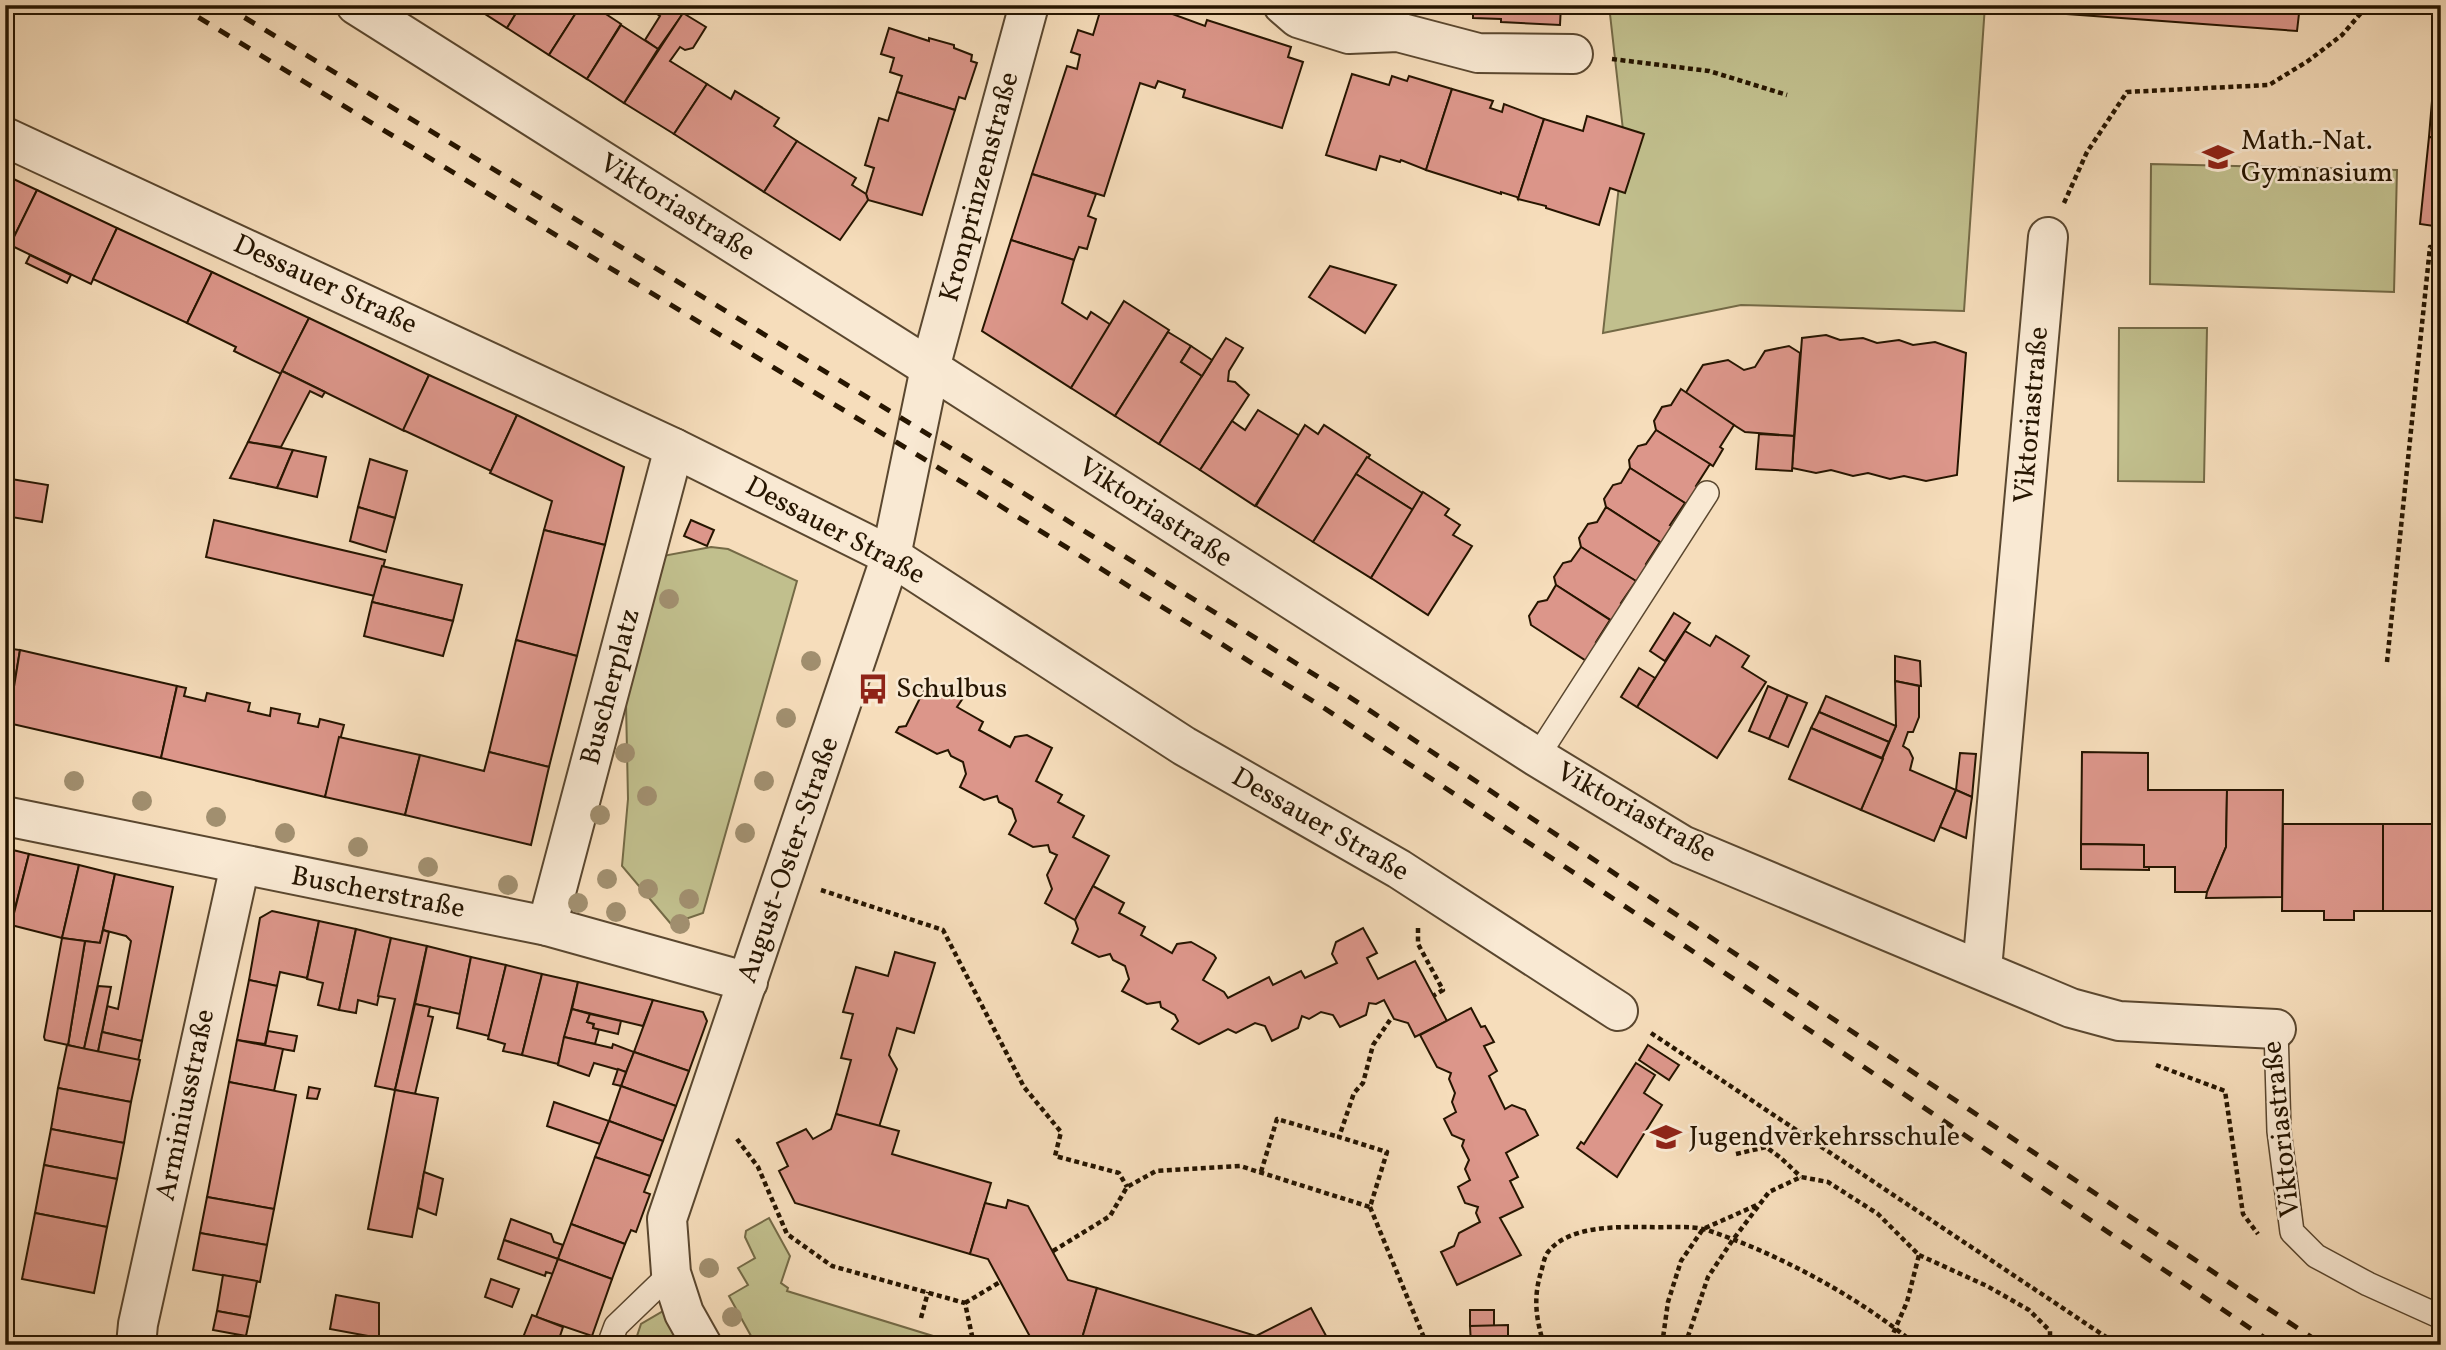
<svg xmlns="http://www.w3.org/2000/svg" width="2446" height="1350" viewBox="0 0 2446 1350" font-family="Vollkorn,serif">
	<rect width="100%" height="100%" fill="#f6ddbb"/>
	<filter id="stains"><feTurbulence type="fractalNoise" baseFrequency=".00286" numOctaves="4"/><feColorMatrix values="0 0 0 0 .2 0 0 0 0 .09 0 0 0 0 .02 0 0 0 .5 -.17"/></filter>
	<radialGradient id="worn" r=".72"><stop offset=".6" stop-color="#630" stop-opacity="0"/><stop offset="1" stop-color="#630" stop-opacity=".3"/></radialGradient>
	<g fill="#c1bf8d" stroke="#746a46" stroke-width="2">
		<path d="M1609 5H1985L1964 311 1741 305 1603 333 1624 139Z"/>
		<path d="M2151 164 2397 170 2394 292 2150 284Z"/>
		<path d="M2119 328H2207L2204 482 2118 481Z"/>
		<path d="M711 547 728 549 797 581 703 913 671 924 622 866 628 799 626 703 652 558Z"/>
		<path d="M769 1218 790 1256 781 1283 788 1288 787 1291 946 1340 944 1345H756L729 1296 748 1285 738 1268 755 1258 745 1237 746 1231Z"/>
		<path d="M665 1310 683 1345H634L641 1324Z"/>
	</g>
	<g fill="#dc968a" stroke="#261500" stroke-width="2">
		<path d="M471 5H521L507 28Z"/>
		<path d="M521 5H581L549 55 507 28Z"/>
		<path d="M581 5H592L621 24 587 79 549 55Z"/>
		<path d="M654 5H673L684 12 658 49 645 40 660 16 651 10Z"/>
		<path d="M1102 5H1148L1205 26 1207 20 1291 47 1288 57 1303 62 1282 128 1183 97 1185 90 1158 81 1155 88 1140 83 1104 196 1032 174 1067 66 1077 69 1080 55 1071 52 1078 30 1093 35Z"/>
		<path d="M1459 5H1561L1560 25 1501 22V19L1473 18V9L1459 8Z"/>
		<path d="M2300 5 2297 31 2067 14 2066 6Z"/>
		<path d="M683 13 706 27 693 48 685 50 680 47 670 61 707 84 674 134 624 103Z"/>
		<path d="M621 25 658 49 624 103 587 79Z"/>
		<path d="M889 28 929 41V38L954 45V48L972 55 971 61 977 63 965 99 959 97 955 110 897 92 902 76 890 72 894 58 881 54Z"/>
		<path d="M1352 74 1389 85 1392 76 1407 81 1409 76 1452 89 1426 170 1401 160 1400 162 1380 156 1376 170 1326 155Z"/>
		<path d="M707 84 731 99 735 91 779 118 774 126 797 141 764 192 674 134Z"/>
		<path d="M1452 89 1493 101 1490 108 1502 112 1504 104 1544 119 1518 199 1517 197 1501 192V194L1426 170Z"/>
		<path d="M2433 89 2441 90V139L2429 137Z"/>
		<path d="M897 92 955 110 922 215 868 200 866 194 874 168 865 165 879 118 888 121Z"/>
		<path d="M1587 116 1644 134 1625 193 1610 188 1599 225 1546 208V206L1518 199 1544 119 1583 131Z"/>
		<path d="M2429 137 2441 139V227L2420 224Z"/>
		<path d="M797 141 856 178 852 185 866 194 868 200 840 240 764 192Z"/>
		<path d="M1032 174 1096 194 1088 216 1096 219 1087 249 1079 247 1074 260 1011 240Z"/>
		<path d="M5 175 37 190 10 245 5 243Z"/>
		<path d="M37 190 117 228 91 284 10 245Z"/>
		<path d="M117 228 212 272 187 323 93 279Z"/>
		<path d="M1011 240 1074 260 1062 303 1087 319 1091 312 1111 325 1071 388 982 331Z"/>
		<path d="M30 255 71 275 67 283 26 263Z"/>
		<path d="M1330 266 1396 285 1365 333 1309 297Z"/>
		<path d="M212 272 309 318 281 374 234 351 236 347 187 323Z"/>
		<path d="M1124 301 1169 330 1115 416 1071 388Z"/>
		<path d="M309 318 429 375 404 431 282 371Z"/>
		<path d="M1168 332 1191 346 1181 362 1202 376 1159 444 1115 416Z"/>
		<path d="M1826 335 1840 340 1863 338 1877 343 1899 340 1913 345 1935 342 1966 353 1957 475 1926 481 1904 476 1890 479 1868 473 1853 476 1831 470 1816 473 1792 468 1802 338Z"/>
		<path d="M1226 338 1243 348 1229 371 1228 381 1235 382 1249 395 1200 470 1159 444Z"/>
		<path d="M1191 346 1212 360 1202 376 1181 362Z"/>
		<path d="M1789 346 1800 353 1794 436 1745 432 1685 394 1703 365 1728 360 1744 370 1755 367 1765 351Z"/>
		<path d="M282 371 325 392 322 397 310 391 281 447 248 442Z"/>
		<path d="M429 375 517 415 491 471 403 430Z"/>
		<path d="M1681 389 1734 425 1720 447 1723 449 1713 466 1656 430 1654 421 1662 407 1671 405Z"/>
		<path d="M1258 410 1300 436 1255 506 1200 470 1232 421 1245 430Z"/>
		<path d="M517 415 624 467 605 545 544 530 552 501 490 473Z"/>
		<path d="M1305 425 1318 434 1324 425 1370 455 1313 542 1256 506Z"/>
		<path d="M1656 430 1710 464 1696 486 1699 488 1688 505 1630 468 1629 460 1638 446 1646 444Z"/>
		<path d="M1759 434 1794 436 1792 471 1756 469Z"/>
		<path d="M248 442 293 450 277 488 230 478Z"/>
		<path d="M293 450 326 457 317 497 277 488Z"/>
		<path d="M1367 457 1424 494 1413 510 1356 474Z"/>
		<path d="M370 459 407 471 395 518 358 507Z"/>
		<path d="M1630 468 1685 503 1670 525 1674 527 1663 544 1606 507 1604 499 1613 485 1621 483Z"/>
		<path d="M1356 474 1413 510 1371 578 1313 542Z"/>
		<path d="M5 478 48 485 42 522 5 516Z"/>
		<path d="M1423 492 1449 509 1445 515 1460 525 1453 535 1472 546 1428 615 1371 578Z"/>
		<path d="M358 507 395 518 386 552 350 541Z"/>
		<path d="M1606 507 1660 542 1646 564 1649 566 1639 583 1581 547 1579 538 1588 524 1597 522Z"/>
		<path d="M214 520 385 560 375 596 206 557Z"/>
		<path d="M691 520 714 530 707 546 684 536Z"/>
		<path d="M544 530 605 545 577 656 516 640Z"/>
		<path d="M1581 547 1636 581 1621 603 1624 605 1614 622 1556 585 1554 577 1563 563 1571 561Z"/>
		<path d="M382 566 462 585 453 621 372 602Z"/>
		<path d="M1556 585 1610 620 1596 642 1600 644 1588 662 1531 625 1529 616 1538 602 1547 600Z"/>
		<path d="M372 602 453 621 443 656 364 636Z"/>
		<path d="M1674 613 1690 623 1665 661 1650 651Z"/>
		<path d="M1685 631 1710 646 1716 636 1749 656 1742 667 1766 682 1717 758 1637 707Z"/>
		<path d="M516 640 577 656 549 767 489 752Z"/>
		<path d="M5 648 20 650 8 723 5 722Z"/>
		<path d="M20 650 177 686 161 758 8 723Z"/>
		<path d="M1895 656 1920 661 1921 686 1895 681Z"/>
		<path d="M1639 668 1655 678 1637 707 1621 697Z"/>
		<path d="M1895 681 1919 686V717L1913 732H1908L1903 746 1909 750 1913 758 1910 770 1956 790 1934 841 1861 810 1896 726Z"/>
		<path d="M927 684 944 693 946 688 963 698 957 707 983 722 979 730 1010 747 1015 737 1027 735 1052 748 1036 781 1062 795 1058 802 1084 816 1073 837 1109 856 1075 920 1045 903 1052 889 1047 875 1057 855 1050 852 1048 845 1033 847 1009 834 1016 821 1012 809 999 802 997 796 984 800 960 787 966 774 963 762 951 756 948 750 937 754 896 732 899 727 906 726Z"/>
		<path d="M177 686 186 688 184 696 205 701 207 693 250 703 248 711 270 716 271 708 300 714 298 723 318 727 320 719 344 725 325 797 161 758Z"/>
		<path d="M1768 686 1788 695 1769 739 1749 731Z"/>
		<path d="M1788 695 1807 703 1788 747 1769 739Z"/>
		<path d="M1826 696 1896 726 1889 742 1819 712Z"/>
		<path d="M1819 712 1889 742 1882 758 1811 728Z"/>
		<path d="M1811 728 1883 759 1861 810 1789 779Z"/>
		<path d="M339 737 420 755 405 815 325 797Z"/>
		<path d="M489 752 549 767 531 845 405 815 420 755 484 771Z"/>
		<path d="M2082 752 2148 753V790H2227L2226 847 2207 892H2175V867H2144V845L2081 844Z"/>
		<path d="M1960 753 1976 754 1972 797 1956 790Z"/>
		<path d="M1956 790 1972 797 1966 838 1940 827Z"/>
		<path d="M2227 790H2283L2282 897 2206 898 2207 892 2226 847Z"/>
		<path d="M2283 824H2383V911H2354V920H2324V911H2282Z"/>
		<rect x="2383" y="824" width="58" height="87"/>
		<path d="M2081 844 2144 845V867H2149V870L2081 869Z"/>
		<path d="M5 848 29 854 14 912 5 910Z"/>
		<path d="M29 854 79 865 62 938 11 925Z"/>
		<path d="M79 865 115 874 100 943 62 938Z"/>
		<path d="M115 874 173 887 142 1041 102 1032 107 1006 118 1009 131 941 126 936 103 930Z"/>
		<path d="M1093 886 1124 903 1119 913 1145 927 1141 935 1172 953 1177 944 1191 942 1214 955 1216 958 1203 980 1224 992 1228 998 1269 977 1273 985 1301 971 1305 978 1337 963 1332 954 1336 942 1363 928 1377 953 1367 958 1378 979 1415 961 1447 1021 1415 1037 1408 1023 1394 1019 1384 1000 1376 1004 1369 1003 1366 1015 1340 1027 1333 1015 1321 1012 1309 1019 1302 1016 1298 1028 1272 1041 1265 1026 1255 1023 1236 1033 1228 1029 1199 1044 1172 1029 1178 1021 1175 1015 1161 1007 1160 1002 1147 1004 1122 991 1129 979 1125 966 1113 960 1110 954 1099 957 1072 943 1078 929 1075 920Z"/>
		<path d="M272 911 319 921 307 978 280 972 277 986 249 980 260 918Z"/>
		<path d="M319 921 356 929 339 1010 318 1005 323 983 307 979Z"/>
		<path d="M356 929 391 938 377 1005 358 1000 356 1013 339 1010Z"/>
		<path d="M103 930 109 932 84 1049 68 1045 85 941 100 943Z"/>
		<path d="M62 938 85 941 68 1045 45 1040 44 1037Z"/>
		<path d="M391 938 427 946 395 1090 375 1086 395 999 378 996Z"/>
		<path d="M427 946 471 957 460 1014 415 1004Z"/>
		<path d="M895 952 935 963 914 1033 897 1028 889 1055 897 1069 879 1127 836 1114 851 1060 841 1058 853 1014 843 1012 856 967 888 976Z"/>
		<path d="M471 957 506 965 489 1036 457 1028Z"/>
		<path d="M506 965 542 974 522 1055 503 1051 505 1044 488 1039Z"/>
		<path d="M542 974 578 982 558 1064 522 1055Z"/>
		<path d="M249 980 277 986 265 1044 237 1040Z"/>
		<path d="M578 982 653 1000 643 1026 572 1009Z"/>
		<path d="M98 986 111 987 98 1052 84 1049Z"/>
		<path d="M653 1000 703 1012 707 1021 689 1071 634 1052Z"/>
		<path d="M415 1004 430 1007 428 1016 433 1017 415 1094 395 1090Z"/>
		<path d="M1471 1008 1481 1027 1485 1026 1494 1042 1484 1046 1497 1071 1489 1076 1505 1109 1512 1105 1525 1110 1538 1135 1506 1153 1518 1177 1510 1181 1523 1207 1500 1218 1521 1255 1457 1285 1441 1252 1454 1246 1459 1233 1480 1222 1476 1213 1478 1207 1465 1203 1458 1187 1470 1180 1465 1169 1469 1160 1462 1146 1464 1140 1452 1135 1444 1119 1456 1112 1452 1102 1455 1093 1449 1079 1451 1073 1437 1067 1420 1035Z"/>
		<path d="M572 1009 590 1014 587 1022 594 1024 593 1028 599 1029 595 1044 564 1037Z"/>
		<path d="M590 1014 621 1021 618 1034 593 1028 594 1024 587 1022Z"/>
		<path d="M268 1031 297 1036 294 1051 265 1046Z"/>
		<path d="M102 1032 142 1041 138 1061 98 1052Z"/>
		<path d="M564 1037 612 1048 613 1044 634 1052 626 1072 594 1063 589 1076 558 1065Z"/>
		<path d="M237 1040 283 1049 274 1091 229 1082Z"/>
		<path d="M67 1045 140 1060 131 1102 58 1088Z"/>
		<path d="M1648 1045 1679 1065 1669 1080 1639 1060Z"/>
		<path d="M634 1052 689 1071 676 1106 621 1086Z"/>
		<path d="M1636 1063 1655 1075 1644 1093 1662 1105 1617 1177 1577 1148 1581 1142 1584 1144Z"/>
		<path d="M618 1069 626 1072 621 1086 613 1084Z"/>
		<path d="M229 1082 296 1095 274 1209 207 1197Z"/>
		<path d="M621 1086 676 1106 663 1141 609 1121Z"/>
		<path d="M309 1087 320 1089 317 1099 307 1098Z"/>
		<path d="M58 1088 131 1102 124 1143 51 1129Z"/>
		<path d="M395 1090 438 1098 412 1237 368 1229Z"/>
		<path d="M554 1102 609 1121 600 1144 547 1126Z"/>
		<path d="M836 1114 899 1131 892 1154 991 1183 970 1254 795 1203 779 1171 788 1166 777 1143 806 1129 813 1139 831 1129Z"/>
		<path d="M609 1121 663 1141 650 1176 595 1157Z"/>
		<path d="M51 1129 124 1143 117 1179 44 1165Z"/>
		<path d="M595 1157 650 1176 644 1192 650 1194 636 1232 631 1230 625 1244 571 1224Z"/>
		<path d="M44 1165 117 1179 107 1227 35 1213Z"/>
		<path d="M424 1172 443 1179 436 1215 418 1208Z"/>
		<path d="M207 1197 274 1209 267 1245 200 1233Z"/>
		<path d="M1008 1200 1028 1206 1068 1280 1097 1288 1080 1345 1034 1344 988 1259 970 1254 985 1203 1006 1208Z"/>
		<path d="M35 1213 107 1227 94 1293 22 1279Z"/>
		<path d="M511 1219 551 1234 554 1242 563 1245 558 1259 504 1240Z"/>
		<path d="M571 1224 625 1244 612 1279 558 1259Z"/>
		<path d="M200 1233 267 1245 260 1282 193 1270Z"/>
		<path d="M504 1240 558 1259 553 1274 546 1272 545 1276 498 1259Z"/>
		<path d="M558 1259 612 1279 592 1336 536 1317Z"/>
		<path d="M223 1275 257 1281 250 1317 217 1311Z"/>
		<path d="M491 1279 519 1289 512 1307 485 1297Z"/>
		<path d="M1097 1288 1256 1336 1311 1308 1331 1345H1080Z"/>
		<path d="M336 1295 379 1303V1338L330 1329Z"/>
		<rect x="1470" y="1310" width="24" height="16"/>
		<path d="M217 1311 250 1317 246 1336 213 1330Z"/>
		<path d="M532 1315 563 1327 557 1345H520Z"/>
		<path d="M1508 1325V1345H1471L1470 1326Z"/>
	</g>
	<g fill="none" stroke-linecap="round" stroke-linejoin="round">
		<g stroke="#5a472f" stroke-width="26">
			<g id="service">
				<path d="M1537 757 1707 493"/>
				<path d="M2276 1029 2279 1131 2292 1232 2316 1256 2368 1284 2441 1317"/>
				<path d="M609 1345 616 1326 671 1273"/>
			</g>
		</g>
		<g stroke="#5a472f" stroke-width="42">
			<g id="minor">
				<path d="M356 5 930 368 1537 757 1682 845 2071 1008 2119 1021 2276 1029"/>
				<path d="M1283 5 1298 18 1349 34 1398 32 1478 53 1573 54"/>
				<path d="M5 137 674 448 891 556 1184 746 1399 869 1618 1011"/>
				<path d="M5 816 547 926 748 982"/>
				<path d="M547 926 674 448"/>
				<path d="M1982 969 2048 237"/>
				<path d="M136 1345 138 1324 240 865"/>
				<path d="M702 1345 684 1313 671 1273 667 1219 891 556 930 368 1029 5"/>
			</g>
		</g>
		<g stroke="#261500" stroke-width="4.5" stroke-dasharray="5 3.5" stroke-linecap="butt">
			<path d="M1612 59 1709 71 1787 95"/>
			<path d="M2064 203 2087 152 2127 92 2269 85 2308 61 2342 35 2368 5"/>
			<path d="M2387 662 2430 247 2441 248"/>
			<path d="M821 890 943 930 1024 1087 1061 1132 1055 1156 1119 1173 1127 1187"/>
			<path d="M1418 928V944L1443 990 1433 996"/>
			<path d="M1651 1033 2118 1345"/>
			<path d="M2156 1065 2225 1091 2243 1214 2258 1234"/>
			<path d="M737 1139 758 1167 787 1234 832 1266 965 1303 974 1345"/>
			<path d="M1736 1154 1766 1147 1781 1158 1801 1177"/>
			<path d="M1261 1172 1277 1119 1339 1137"/>
			<path d="M1370 1207 1427 1345"/>
			<path d="M1053 1251 1110 1216 1127 1187 1156 1171 1240 1166 1370 1207 1387 1152 1339 1137 1354 1093 1363 1083 1373 1045 1392 1017"/>
			<path d="M1919 1255 1987 1286 2029 1310 2050 1331V1345"/>
			<path d="M965 1303 1000 1282"/>
			<path d="M921 1318 928 1292"/>
			<path d="M1544 1345C1536 1319 1533 1298 1541 1272 1543 1266 1544 1257 1548 1252 1569 1225 1618 1227 1648 1227 1666 1228 1690 1225 1707 1230 1777 1253 1859 1297 1916 1345"/>
			<path d="M1662 1345 1668 1302 1681 1261 1703 1229 1757 1205"/>
			<path d="M1685 1345 1708 1277 1732 1241 1769 1192 1801 1177 1828 1182 1878 1214 1919 1255 1907 1302 1888 1345"/>
		</g>
		<use href="#service" stroke="#f9e9d3" stroke-width="23"/>
		<use href="#minor" stroke="#f9e9d3" stroke-width="38"/>
		<g stroke="#261500" stroke-width="5" stroke-dasharray="12 12" stroke-linecap="butt">
			<path d="M178 5 970 487 1324 708 1679 942 2275 1345"/>
			<path d="M224 5 980 466 1339 690 2323 1345"/>
		</g>
	</g>
	<g fill="#a18f6f">
		<circle cx="669" cy="599" r="10"/>
		<circle cx="811" cy="661" r="10"/>
		<circle cx="786" cy="718" r="10"/>
		<circle cx="625" cy="753" r="10"/>
		<circle cx="74" cy="781" r="10"/>
		<circle cx="764" cy="781" r="10"/>
		<circle cx="647" cy="796" r="10"/>
		<circle cx="142" cy="801" r="10"/>
		<circle cx="600" cy="815" r="10"/>
		<circle cx="216" cy="817" r="10"/>
		<circle cx="285" cy="833" r="10"/>
		<circle cx="745" cy="833" r="10"/>
		<circle cx="358" cy="847" r="10"/>
		<circle cx="428" cy="867" r="10"/>
		<circle cx="607" cy="879" r="10"/>
		<circle cx="508" cy="885" r="10"/>
		<circle cx="648" cy="889" r="10"/>
		<circle cx="689" cy="899" r="10"/>
		<circle cx="578" cy="903" r="10"/>
		<circle cx="616" cy="912" r="10"/>
		<circle cx="680" cy="924" r="10"/>
		<circle cx="709" cy="1268" r="10"/>
		<circle cx="732" cy="1317" r="10"/>
	</g>
	<defs>
		<g id="school-bare" transform="scale(2.415)"><path d="M0-5L7-2L0 1L-7-2ZM-4 1L0 2.5L4 1V4Q0 6-4 4Z" fill="#8f2418" stroke="#f9e9d3" stroke-width="2.5" paint-order="stroke"/></g>
		<g id="bus-bare" transform="scale(2.415)"><path d="M-5-6H5V4H4V6H2V4H-2V6H-4V4H-5ZM-3.5-4V0h7V-4ZM-3.5 1.2v1.5H-2V1.2ZM2 1.2v1.5H3.5V1.2Z" fill="#8f2418" stroke="#f9e9d3" stroke-width="2.5" paint-order="stroke"/></g>
	</defs>
	<g fill-rule="evenodd">
		<use href="#school-bare" x="2218" y="157"/>
		<use href="#bus-bare" x="873" y="689"/>
		<use href="#school-bare" x="1666" y="1137"/>
	</g>
	<g text-anchor="middle" dominant-baseline="central" stroke-width="5" stroke-linejoin="round" paint-order="stroke">
		<g font-size="28" fill="#261500" stroke="#f9e9d3" text-anchor="start">
			<text x="2241" y="141">Math.-Nat.<tspan x="2241" dy="32">Gymnasium</tspan></text>
			<text x="896" y="689">Schulbus</text>
			<text x="1689" y="1137">Jugendverkehrsschule</text>
		</g>
		<g font-size="28" fill="#261500" stroke="#f9e9d3">
			<text transform="translate(980 187) rotate(-75)">Kronprinzenstraße</text>
			<text transform="translate(677 208) rotate(32)">Viktoriastraße</text>
			<text transform="translate(325 285) rotate(25)">Dessauer Straße</text>
			<text transform="translate(2032 415) rotate(-85)">Viktoriastraße</text>
			<text transform="translate(1155 513) rotate(33)">Viktoriastraße</text>
			<text transform="translate(835 531) rotate(28)">Dessauer Straße</text>
			<text transform="translate(611 687) rotate(-75)">Buscherplatz</text>
			<text transform="translate(1636 813) rotate(29)">Viktoriastraße</text>
			<text transform="translate(1320 825) rotate(30)">Dessauer Straße</text>
			<text transform="translate(789 860) rotate(-71)">August-Oster-Straße</text>
			<text transform="translate(378 893) rotate(11)">Buscherstraße</text>
			<text transform="translate(186 1105) rotate(-78)">Arminiusstraße</text>
			<text transform="translate(2282 1129) rotate(-96)">Viktoriastraße</text>
		</g>
	</g>
	<rect width="2446" height="1350" fill="none" stroke="#f6ddbb" stroke-width="28"/>
	<rect x="7" y="7" width="2432" height="1336" fill="none" stroke="#261500" stroke-width="3.5"/>
	<rect x="14" y="14" width="2418" height="1322" fill="none" stroke="#261500" stroke-width="2"/>
	<rect width="100%" height="100%" filter="url(#stains)"/>
	<rect width="100%" height="100%" fill="url(#worn)"/>
</svg>
